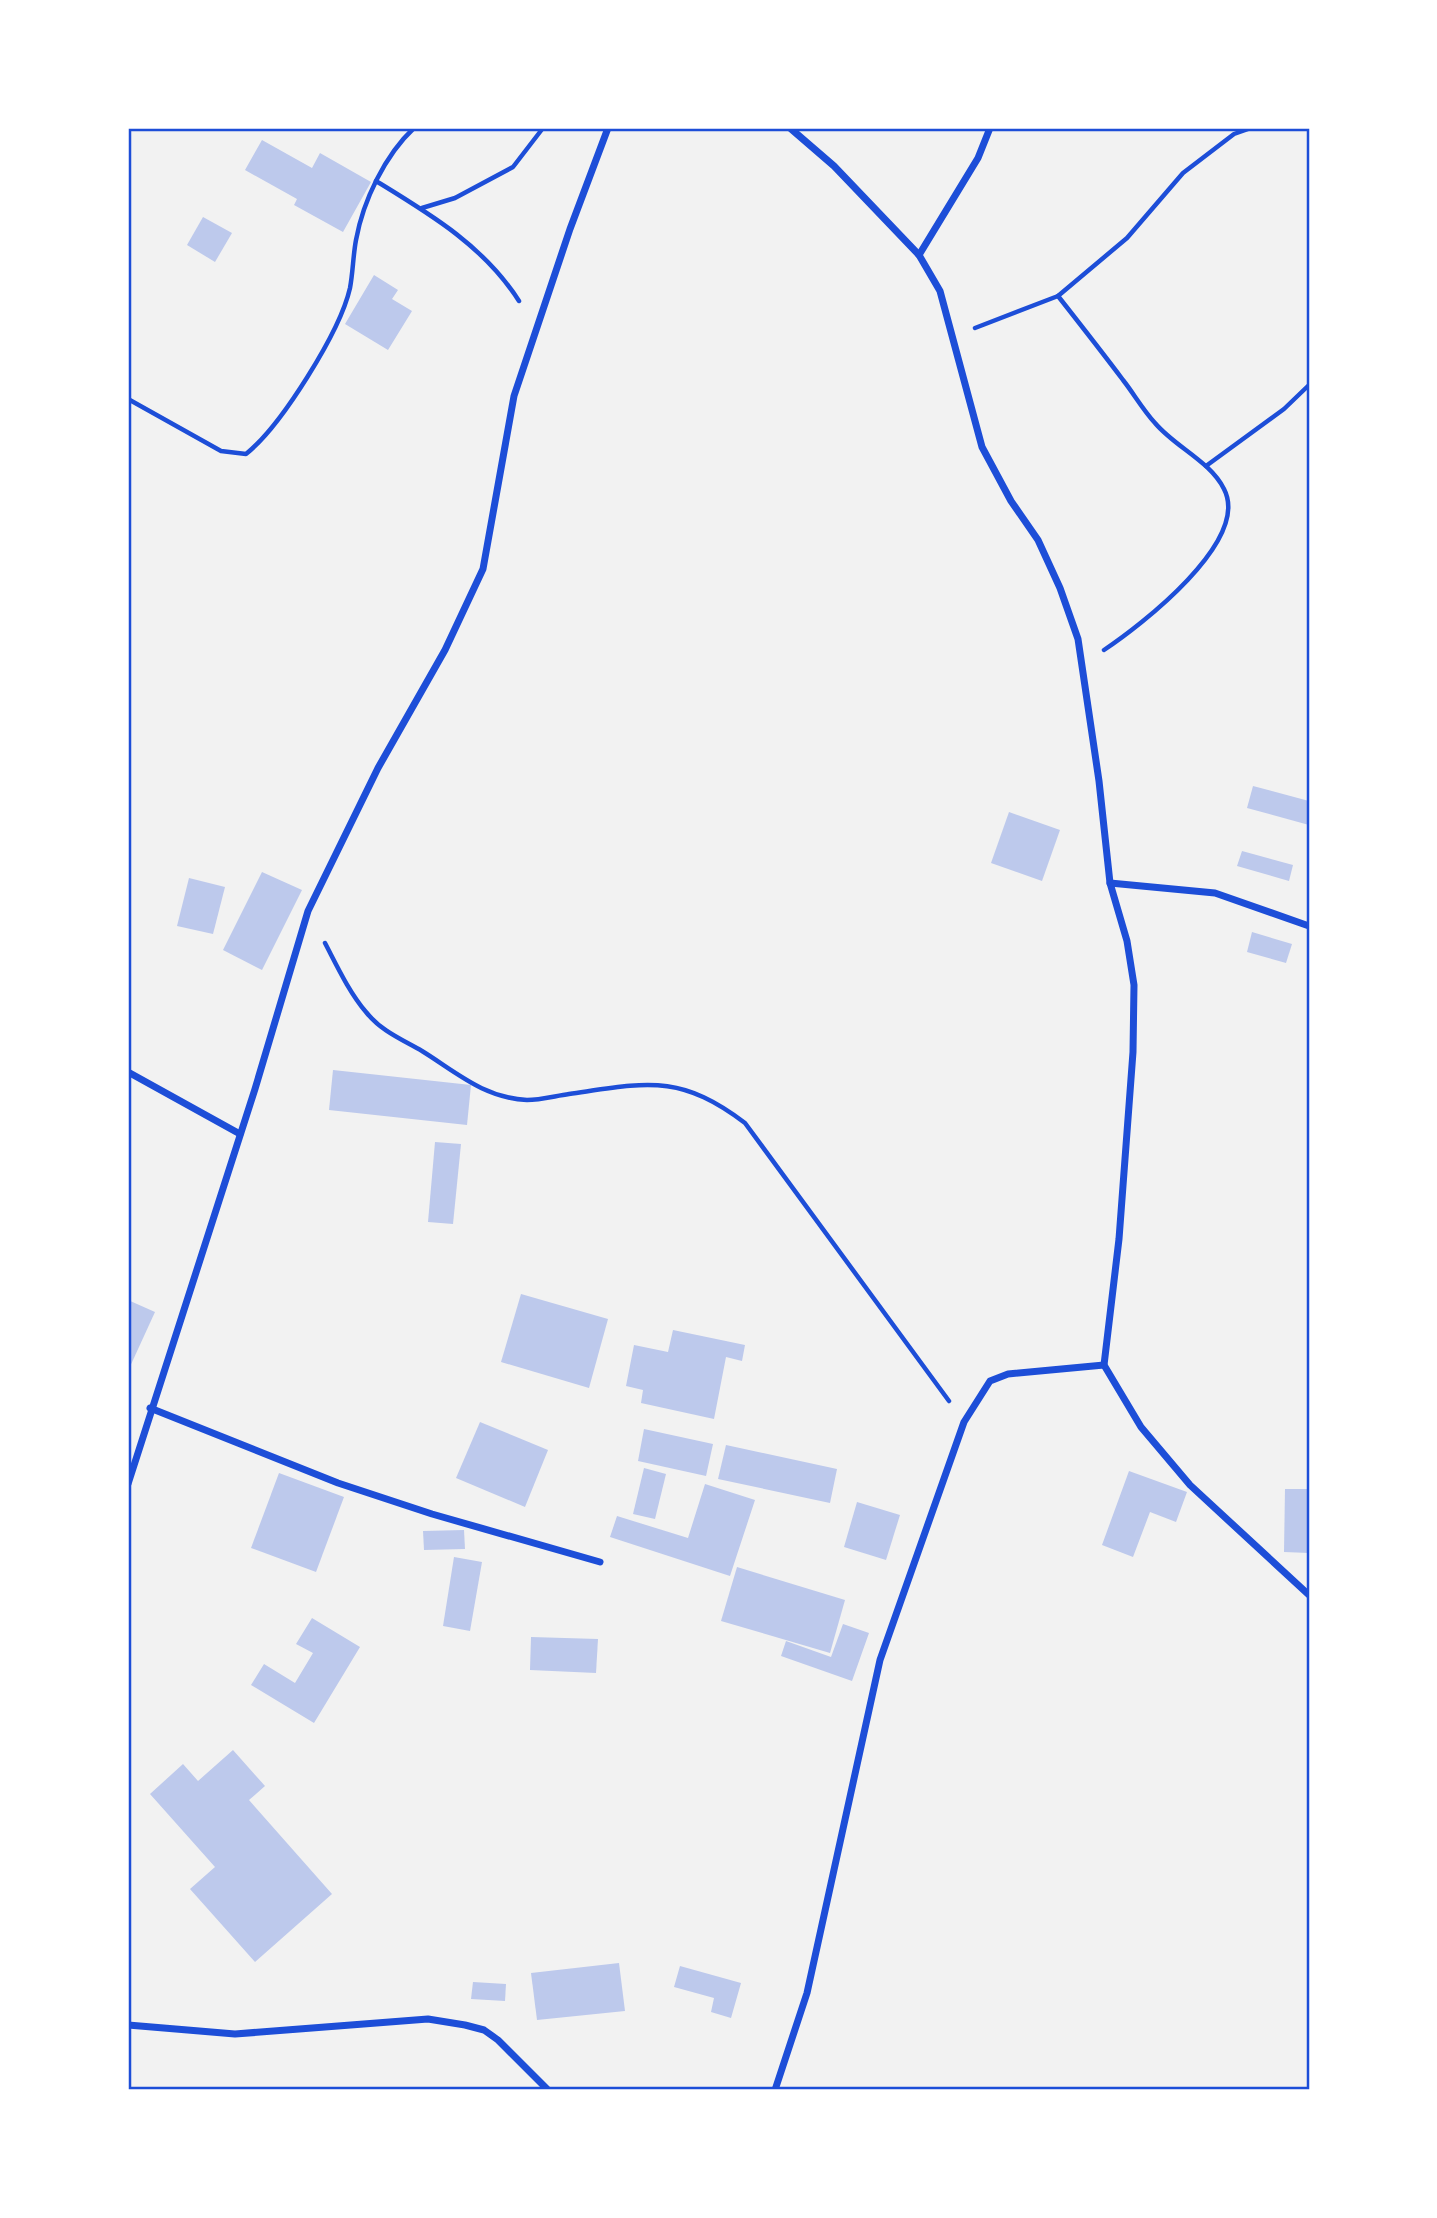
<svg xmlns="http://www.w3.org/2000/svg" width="1437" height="2218" viewBox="0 0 1437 2218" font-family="Helvetica,sans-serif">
	<rect width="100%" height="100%" fill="#f2f2f2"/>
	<g fill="#bdc9ec">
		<path d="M262 140 312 168 320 153 371 182 343 232 294 205 297 199 245 170Z"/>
		<path d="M203 217 232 233 215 262 187 245Z"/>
		<path d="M374 275 398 290 392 299 412 311 388 350 345 324Z"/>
		<path d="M1253 786 1309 801V825L1247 808Z"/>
		<path d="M1009 812 1060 830 1042 881 991 863Z"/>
		<path d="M1242 851 1293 865 1289 881 1237 866Z"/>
		<path d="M262 872 302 890 262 970 223 950Z"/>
		<path d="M189 878 225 887 213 934 177 926Z"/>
		<path d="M1252 932 1292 944 1286 963 1247 952Z"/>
		<path d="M333 1070 471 1085 467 1125 329 1110Z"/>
		<path d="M435 1142 461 1144 453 1224 428 1222Z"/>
		<path d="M521 1294 608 1319 589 1388 501 1362Z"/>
		<path d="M128 1300 155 1312 128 1371Z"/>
		<path d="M673 1330 745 1345 742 1361 726 1357 714 1419 641 1403 643 1390 626 1386 634 1345 668 1352Z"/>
		<path d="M480 1422 548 1450 525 1507 456 1478Z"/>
		<path d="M644 1429 713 1444 706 1476 638 1461Z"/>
		<path d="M726 1445 837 1469 830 1503 718 1479Z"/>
		<path d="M644 1468 666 1474 655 1519 633 1514Z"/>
		<path d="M1129 1471 1187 1492 1176 1522 1150 1512 1133 1557 1102 1545Z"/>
		<path d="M279 1473 344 1497 316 1572 251 1548Z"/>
		<path d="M705 1484 755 1500 730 1576 610 1537 617 1516 688 1538Z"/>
		<path d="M1285 1489H1309V1553L1284 1552Z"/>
		<path d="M857 1502 900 1515 886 1560 844 1547Z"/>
		<path d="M464 1530 465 1549 424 1550 423 1531Z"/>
		<path d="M454 1557 482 1562 470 1631 443 1626Z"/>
		<path d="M737 1567 845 1600 830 1653 721 1621Z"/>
		<path d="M312 1618 360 1647 314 1723 251 1685 264 1664 295 1683 313 1653 296 1644Z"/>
		<path d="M843 1624 869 1633 852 1681 781 1656 786 1641 831 1657Z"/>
		<path d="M531 1637 598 1639 596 1673 530 1670Z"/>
		<path d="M233 1750 265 1786 249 1800 332 1894 255 1962 190 1889 215 1867 150 1794 183 1764 198 1781Z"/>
		<path d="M619 1963 625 2011 537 2020 531 1973Z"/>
		<path d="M680 1966 741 1983 731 2018 711 2012 714 1998 674 1987Z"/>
		<path d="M473 1982 506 1984 505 2001 471 1999Z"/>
	</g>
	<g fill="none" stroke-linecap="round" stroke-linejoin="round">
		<g stroke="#1d4ed8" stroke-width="4.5">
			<path d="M376 181C430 214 484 246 519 301"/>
			<path d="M422 208 455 198 513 167 543 128"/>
			<path d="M1058 296C1080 324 1102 352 1123 380 1134 394 1143 410 1155 423 1175 447 1210 461 1224 489 1251 541 1140 626 1104 650"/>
			<path d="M975 328 1058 296 1127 238 1183 173 1234 134 1251 128"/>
			<path d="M128 399 221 451 246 454C281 426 340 332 350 288 353 272 353 256 356 240 363 201 385 155 414 128"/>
			<path d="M1206 466 1284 409 1309 385"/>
			<path d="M325 943C337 966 349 992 366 1012 381 1031 401 1039 422 1051 456 1072 484 1098 527 1100 540 1100 555 1096 569 1094 646 1083 679 1073 745 1123L949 1401"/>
		</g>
		<g stroke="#1d4ed8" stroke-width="7">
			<path d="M790 128 834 166 919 255 940 291 982 447 1011 501 1038 540 1060 588 1078 639 1099 781 1110 883 1127 941 1134 985 1133 1052 1119 1239 1104 1365 1141 1427 1190 1485 1309 1595"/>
			<path d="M919 255 978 158 990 128"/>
			<path d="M1110 883 1215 893 1309 926"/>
			<path d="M128 1072 240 1134"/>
			<path d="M150 1408 338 1483 432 1514 600 1562"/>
			<path d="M128 1484 255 1089 308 911 378 768 445 650 483 569 514 396 570 229 608 128"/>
			<path d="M128 2025 235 2034 428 2019 465 2025 484 2030 498 2040 548 2090"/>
			<path d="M775 2090 807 1993 880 1660 964 1422 990 1381 1008 1374 1104 1365"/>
		</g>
	</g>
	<rect width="1437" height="2218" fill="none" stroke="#ffffff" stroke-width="259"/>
	<rect x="130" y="130" width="1178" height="1958" fill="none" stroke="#1d4ed8" stroke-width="2.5"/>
</svg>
